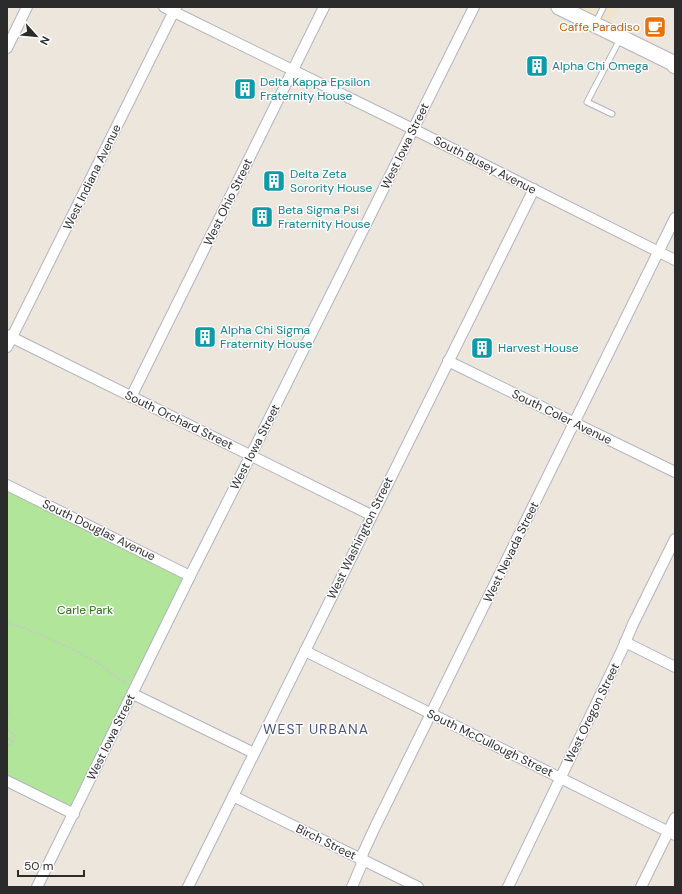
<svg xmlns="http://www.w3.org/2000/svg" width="682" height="894" viewBox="0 0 682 894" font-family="'DM Sans',sans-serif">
	<rect width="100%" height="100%" fill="#ede6dd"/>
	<path fill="#efe4cc" d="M579 7H619L611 23Z"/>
	<path fill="#b1e599" d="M7 485 190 576 72 807 7 775Z"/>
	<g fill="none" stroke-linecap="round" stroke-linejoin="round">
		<g stroke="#b1b3bf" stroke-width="7">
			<g id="lane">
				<path d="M595 24 603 8"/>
				<path d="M612 114 587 102 620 39"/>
			</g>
		</g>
		<g stroke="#b1b3bf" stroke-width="12">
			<g id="street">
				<path d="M164 7 423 134 675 260"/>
				<path d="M7 48 27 7"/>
				<path d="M7 335 371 515"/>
				<path d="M7 347 176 7"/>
				<path d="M448 361 675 472"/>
				<path d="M131 397 324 7"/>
				<path d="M7 485 190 576"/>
				<path d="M625 642 675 667"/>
				<path d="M305 651 675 835"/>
				<path d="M133 694 254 753"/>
				<path d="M7 781 74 814"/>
				<path d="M233 796 418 887"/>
				<path d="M37 887 190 576 256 445 474 7"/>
				<path d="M188 887 534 189"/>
				<path d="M352 887 361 866 363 853 376 825 675 218"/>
				<path d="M508 887 622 650 633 624 675 539"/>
				<path d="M641 887 675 818"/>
			</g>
		</g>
		<g stroke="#b1b3bf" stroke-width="17">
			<path id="secondary" d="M559 7 673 63 675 66"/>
		</g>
		<g stroke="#c8c8c8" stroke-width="1.5" stroke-dasharray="3 2" stroke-linecap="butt">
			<path d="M7 623 21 627 64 645 97 662 126 684"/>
			<path d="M7 704 10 710 7 716"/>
			<path d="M7 729 15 735 10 745 7 746"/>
			<path d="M7 738 13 741"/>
		</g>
		<use href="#lane" stroke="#fff" stroke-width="5"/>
		<use href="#street" stroke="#fff" stroke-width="10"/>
		<use href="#secondary" stroke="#fff" stroke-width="15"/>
	</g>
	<defs>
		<g id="cafe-square" transform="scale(1.15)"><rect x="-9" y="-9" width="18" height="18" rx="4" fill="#e8710a" stroke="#fff"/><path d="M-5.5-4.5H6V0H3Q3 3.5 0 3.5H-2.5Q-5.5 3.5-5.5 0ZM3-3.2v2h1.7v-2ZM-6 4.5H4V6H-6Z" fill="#fff"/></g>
		<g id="building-square" transform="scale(1.15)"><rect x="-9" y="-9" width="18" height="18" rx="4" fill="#0f9aa8" stroke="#fff"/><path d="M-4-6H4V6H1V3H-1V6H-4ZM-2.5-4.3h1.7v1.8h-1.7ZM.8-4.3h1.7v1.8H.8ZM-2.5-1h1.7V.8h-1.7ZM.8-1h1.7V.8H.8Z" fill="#fff"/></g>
	</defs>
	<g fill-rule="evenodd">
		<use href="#cafe-square" x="655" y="27"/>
		<use href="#building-square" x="537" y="66"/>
		<use href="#building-square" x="245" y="89"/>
		<use href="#building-square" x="274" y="181"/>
		<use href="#building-square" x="262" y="217"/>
		<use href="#building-square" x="205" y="337"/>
		<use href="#building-square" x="482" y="348"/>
	</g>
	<g text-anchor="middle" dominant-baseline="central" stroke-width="3" stroke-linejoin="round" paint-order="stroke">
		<g font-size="12" fill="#c56008" stroke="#fff" text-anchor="end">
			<text x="640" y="27">Caffe Paradiso</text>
		</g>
		<g font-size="12" fill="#0d838f" stroke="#fff" text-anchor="start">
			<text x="552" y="66">Alpha Chi Omega</text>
			<text x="260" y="82">Delta Kappa Epsilon<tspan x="260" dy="14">Fraternity House</tspan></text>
			<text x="290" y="174">Delta Zeta<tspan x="290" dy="14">Sorority House</tspan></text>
			<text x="278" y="210">Beta Sigma Psi<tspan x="278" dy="14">Fraternity House</tspan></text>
			<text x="220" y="330">Alpha Chi Sigma<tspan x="220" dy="14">Fraternity House</tspan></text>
			<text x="498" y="348">Harvest House</text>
		</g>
		<g font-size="12" fill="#2b2b2b" stroke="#fff">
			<text transform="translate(405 146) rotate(-64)">West Iowa Street</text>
			<text transform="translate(485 165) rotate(27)">South Busey Avenue</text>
			<text transform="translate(92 177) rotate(-64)">West Indiana Avenue</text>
			<text transform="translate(228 202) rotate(-64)">West Ohio Street</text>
			<text transform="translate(562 417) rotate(26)">South Coler Avenue</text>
			<text transform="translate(179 420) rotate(26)">South Orchard Street</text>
			<text transform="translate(255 447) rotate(-63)">West Iowa Street</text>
			<text transform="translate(99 530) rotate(26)">South Douglas Avenue</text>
			<text transform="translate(360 538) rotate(-64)">West Washington Street</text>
			<text transform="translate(511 552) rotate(-64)">West Nevada Street</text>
			<text transform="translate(592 713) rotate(-64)">West Oregon Street</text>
			<text transform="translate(111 737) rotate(-64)">West Iowa Street</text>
			<text transform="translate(490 743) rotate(26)">South McCullough Street</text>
			<text transform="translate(326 842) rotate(26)">Birch Street</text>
		</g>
		<g font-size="12" fill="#296a19" stroke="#fff">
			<text x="85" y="610">Carle Park</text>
		</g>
		<g font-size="14" letter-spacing="1" fill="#4a537d" stroke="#fff">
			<text x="316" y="729">WEST URBANA</text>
		</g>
	</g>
	<rect width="682" height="894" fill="none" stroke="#2b2b2b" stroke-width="16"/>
	<g transform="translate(36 36) rotate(117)" stroke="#ffffff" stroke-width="3" paint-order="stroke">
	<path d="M0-3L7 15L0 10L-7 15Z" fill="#2b2b2b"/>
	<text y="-6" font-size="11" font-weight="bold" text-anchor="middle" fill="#2b2b2b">N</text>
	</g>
	<path d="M18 870v6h66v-6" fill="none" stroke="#2b2b2b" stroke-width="2"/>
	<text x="24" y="870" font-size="12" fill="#2b2b2b" stroke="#ffffff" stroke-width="3" paint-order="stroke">50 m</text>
</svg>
